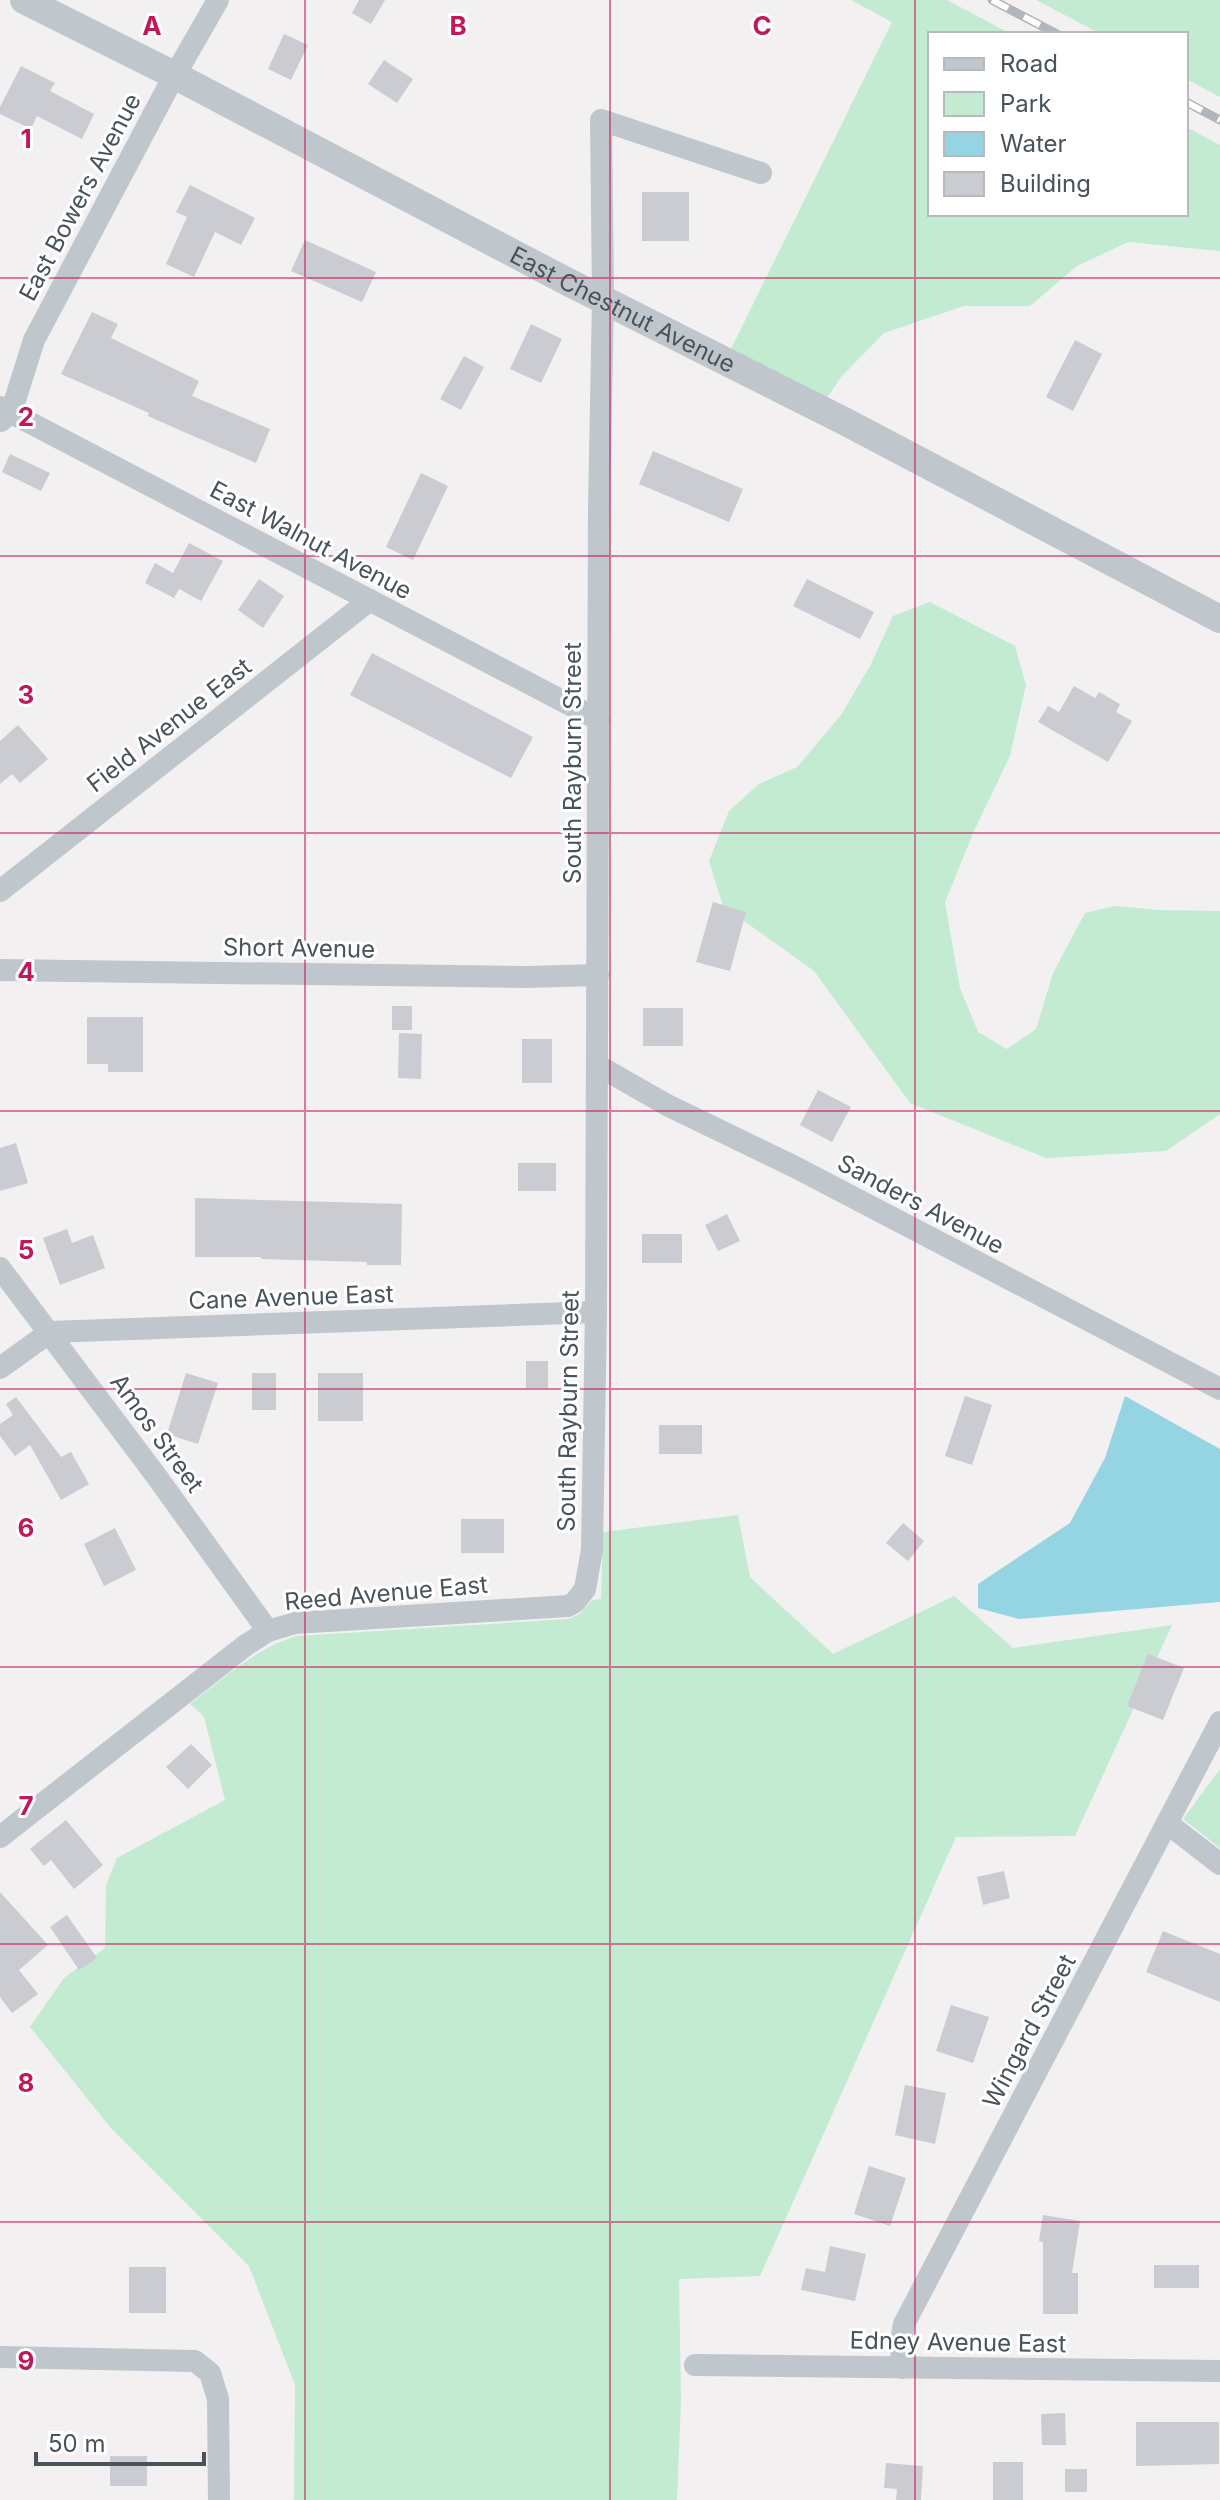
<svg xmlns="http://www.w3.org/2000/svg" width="1220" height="2500" viewBox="0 0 1220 2500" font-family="Inter,sans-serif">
	<rect width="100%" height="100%" fill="#f2f0f0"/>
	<g fill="#c3ebd2">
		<path d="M851 0H947L1011 34H930V214H1186V127L1220 145V251L1128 242 1077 266 1030 306H964L884 333 841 377 827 398 731 349 892 22Z"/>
		<path d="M1036 0H1220V97L1186 79V34H1101Z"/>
		<path d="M930 602 1015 646 1026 685 1010 756 974 831 945 902 960 988 978 1032 1007 1049 1036 1029 1053 973 1085 913 1115 906 1159 910 1220 911V1114L1166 1151 1046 1158 910 1103 814 971 723 906 709 861 729 811 759 784 797 767 841 715 870 666 893 616Z"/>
		<path d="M738 1515 750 1577 833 1654 954 1596 1013 1648 1172 1625 1075 1836 956 1837 760 2276 679 2279 681 2400 677 2500H294L295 2385 249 2266 110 2127 30 2027 64 1978 105 1948 106 1885 117 1858 225 1800 204 1717 190 1704C225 1677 256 1648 297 1636L568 1619 580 1614 592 1600 601 1599 603 1532Z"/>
		<path d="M1220 1769V1848L1183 1819Z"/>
	</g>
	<path fill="#94d4e3" d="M1125 1396 1220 1449V1602L1019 1619 978 1608V1584L1070 1523 1105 1458Z"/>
	<g fill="#caccd2">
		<path d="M359 0H385L371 24 352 13Z"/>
		<path d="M284 34 308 45 291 80 268 69Z"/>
		<path d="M384 60 413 79 397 103 368 84Z"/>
		<path d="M21 66 55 83 50 91 94 114 82 139 37 116 31 129 0 114V107Z"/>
		<path d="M190 185 255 218 241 245 215 232 194 277 166 264 187 217 176 212Z"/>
		<rect x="642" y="192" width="47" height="49"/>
		<path d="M305 240 376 272 362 302 291 271Z"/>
		<path d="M92 312 118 324 111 338 199 381 192 396 270 429 256 463 184 432 148 416 149 413 61 374Z"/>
		<path d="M531 324 562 339 541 383 510 369Z"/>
		<path d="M1075 340 1102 354 1073 411 1046 397Z"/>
		<path d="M464 356 484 367 461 410 440 399Z"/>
		<path d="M653 451 743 489 729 522 639 484Z"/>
		<path d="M10 454 50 473 41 491 2 472Z"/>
		<path d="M421 473 448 486 413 560 386 547Z"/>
		<path d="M189 543 223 561 201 601 179 589 174 598 145 583 155 563 173 573Z"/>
		<path d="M259 579 284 596 263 628 238 610Z"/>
		<path d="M807 579 874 612 860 639 793 606Z"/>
		<path d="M372 653 533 737 511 778 350 695Z"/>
		<path d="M1074 686 1095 698 1099 692 1120 704 1116 712 1132 721 1108 762 1038 722 1048 706 1059 712Z"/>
		<path d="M18 725 48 759 20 783 12 774 0 784V741Z"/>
		<path d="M713 902 746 912 730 971 696 962Z"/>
		<rect x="392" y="1006" width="20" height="24"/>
		<rect x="643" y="1008" width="40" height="38"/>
		<path d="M87 1017H143V1072H108V1064H87Z"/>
		<path d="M399 1033 422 1034 421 1079 398 1078Z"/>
		<rect x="522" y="1039" width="30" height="44"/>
		<path d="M818 1090 851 1107 832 1142 800 1125Z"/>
		<path d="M16 1143 28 1183 0 1191V1148Z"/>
		<rect x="518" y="1163" width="38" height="28"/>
		<path d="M195 1198 402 1204 401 1265H367V1262L261 1259V1257H195Z"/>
		<path d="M727 1214 740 1241 718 1251 705 1225Z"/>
		<path d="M67 1229 72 1243 93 1235 105 1268 60 1285 43 1238Z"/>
		<rect x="642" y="1234" width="40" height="29"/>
		<rect x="526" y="1361" width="22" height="27"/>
		<path d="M186 1373 218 1383 198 1444 167 1434Z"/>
		<rect x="252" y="1373" width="24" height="37"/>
		<rect x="318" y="1373" width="45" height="48"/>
		<path d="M965 1396 992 1405 972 1465 945 1456Z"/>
		<path d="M16 1397 61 1457 71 1452 89 1484 61 1500 30 1445 15 1456 0 1436V1424L13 1415 6 1404Z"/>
		<rect x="659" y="1425" width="43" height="29"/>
		<rect x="461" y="1519" width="43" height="34"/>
		<path d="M903 1523 924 1541 908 1561 886 1543Z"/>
		<path d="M115 1528 136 1570 104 1586 84 1544Z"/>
		<path d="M1148 1654 1184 1668 1163 1720 1127 1706Z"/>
		<path d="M191 1744 212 1765 188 1789 166 1767Z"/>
		<path d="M66 1820 103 1865 74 1889 51 1860 44 1866 30 1849Z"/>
		<path d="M1004 1871 1010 1898 983 1905 977 1877Z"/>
		<path d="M0 1892 48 1945 19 1970 38 1994 12 2013 0 1997Z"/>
		<path d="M67 1915 97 1958 79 1970 50 1927Z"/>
		<path d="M1163 1931 1220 1954V2002L1146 1972Z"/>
		<path d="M951 2005 989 2017 973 2063 936 2051Z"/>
		<path d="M905 2085 946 2093 935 2144 895 2135Z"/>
		<path d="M869 2166 906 2178 890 2226 854 2214Z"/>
		<path d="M1043 2215 1080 2221 1072 2273H1078V2314H1043V2242L1039 2241Z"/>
		<path d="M830 2246 866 2254 855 2301 801 2290 806 2268 825 2272Z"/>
		<rect x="1154" y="2265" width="45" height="23"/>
		<rect x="129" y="2267" width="37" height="46"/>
		<path d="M1065 2413 1066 2445H1042L1041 2414Z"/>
		<path d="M1136 2422H1219V2464L1136 2466Z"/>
		<rect x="110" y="2456" width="37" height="30"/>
		<rect x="993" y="2462" width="30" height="38"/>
		<path d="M886 2463 923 2466 921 2500H896L897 2489 884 2488Z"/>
		<rect x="1065" y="2469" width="22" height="23"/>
	</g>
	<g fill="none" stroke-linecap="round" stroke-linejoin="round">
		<g stroke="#bfc7cd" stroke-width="22">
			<path d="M0 407 599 720"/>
			<path d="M1 421 11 413 34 340 167 89 218 0"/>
			<path d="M0 891 370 600"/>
			<path d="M0 970 527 977 598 975"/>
			<path d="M597 1065 667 1105 795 1167 1220 1389"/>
			<path d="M0 1268 157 1477 268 1631"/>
			<path d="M0 1368 50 1332 596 1312"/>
			<path d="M1167 1823 1220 1864"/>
			<path d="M0 1837 246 1645 268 1631 295 1623 568 1606 575 1602 585 1589 592 1550 596 1312 599 508 603 298 601 120 761 173"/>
			<path d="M0 2357 195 2361 210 2373 218 2399 219 2500"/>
			<path d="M695 2365 1220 2371"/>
			<path d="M902 2368 901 2341 904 2324 1220 1722"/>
		</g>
		<path stroke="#bfc7cd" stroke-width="28" id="s1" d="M24 0 174 75 568 282 844 421 1220 619"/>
		<g stroke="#b2b5b9" stroke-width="9">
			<g id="rail">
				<path d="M992 0 1057 34"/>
				<path d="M1186 102 1220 120"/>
			</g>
		</g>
		<use href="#rail" stroke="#fff" stroke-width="6" stroke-dasharray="18" stroke-linecap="butt"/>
	</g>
	<path fill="none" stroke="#c2185b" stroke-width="2" stroke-opacity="0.55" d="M305 0V2500M610 0V2500M915 0V2500M0 278H1220M0 556H1220M0 833H1220M0 1111H1220M0 1389H1220M0 1667H1220M0 1944H1220M0 2222H1220"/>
	<g text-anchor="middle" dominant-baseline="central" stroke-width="6" stroke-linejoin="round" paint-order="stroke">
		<g font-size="24" fill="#49535b" stroke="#fff">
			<text transform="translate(80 197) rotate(-62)">East Bowers Avenue</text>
			<text stroke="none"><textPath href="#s1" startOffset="674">East Chestnut Avenue</textPath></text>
			<text transform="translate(311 540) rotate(28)">East Walnut Avenue</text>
			<text transform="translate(169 725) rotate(-38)">Field Avenue East</text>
			<text transform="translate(572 763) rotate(-90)">South Rayburn Street</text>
			<text transform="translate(299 948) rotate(1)">Short Avenue</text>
			<text transform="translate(921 1204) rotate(28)">Sanders Avenue</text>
			<text transform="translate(291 1297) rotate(-2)">Cane Avenue East</text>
			<text transform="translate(568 1411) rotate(-89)">South Rayburn Street</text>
			<text transform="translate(157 1433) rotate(54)">Amos Street</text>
			<text transform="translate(386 1593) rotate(-5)">Reed Avenue East</text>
			<text transform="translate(1029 2031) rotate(-62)">Wingard Street</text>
			<text transform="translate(958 2342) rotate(1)">Edney Avenue East</text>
		</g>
	</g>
	<g font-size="26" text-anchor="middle" font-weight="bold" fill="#c2185b" stroke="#fff" stroke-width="6" stroke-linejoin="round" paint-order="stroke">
		<text x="152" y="35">A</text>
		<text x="458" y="35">B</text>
		<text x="762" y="35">C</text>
		<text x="26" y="148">1</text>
		<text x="26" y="426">2</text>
		<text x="26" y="704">3</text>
		<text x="26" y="981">4</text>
		<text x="26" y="1259">5</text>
		<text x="26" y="1537">6</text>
		<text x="26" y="1815">7</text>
		<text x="26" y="2092">8</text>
		<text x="26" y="2370">9</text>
	</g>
	<rect x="928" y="32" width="260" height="184" fill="#ffffff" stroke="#b6babd" stroke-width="2"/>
	<rect x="944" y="58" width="40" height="12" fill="#bfc7cd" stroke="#b6babd" stroke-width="2"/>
	<text x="1000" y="72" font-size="24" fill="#49535b">Road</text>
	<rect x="944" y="92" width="40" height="24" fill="#c3ebd2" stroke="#b6babd" stroke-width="2"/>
	<text x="1000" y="112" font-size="24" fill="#49535b">Park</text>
	<rect x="944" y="132" width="40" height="24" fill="#94d4e3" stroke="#b6babd" stroke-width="2"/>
	<text x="1000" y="152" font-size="24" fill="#49535b">Water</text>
	<rect x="944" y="172" width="40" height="24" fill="#caccd2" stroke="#b6babd" stroke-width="2"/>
	<text x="1000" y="192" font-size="24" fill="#49535b">Building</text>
	<path d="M36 2452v12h168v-12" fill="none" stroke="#49535b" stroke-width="4"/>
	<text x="48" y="2452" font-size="24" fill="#49535b" stroke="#ffffff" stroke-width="6" paint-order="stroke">50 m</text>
</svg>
